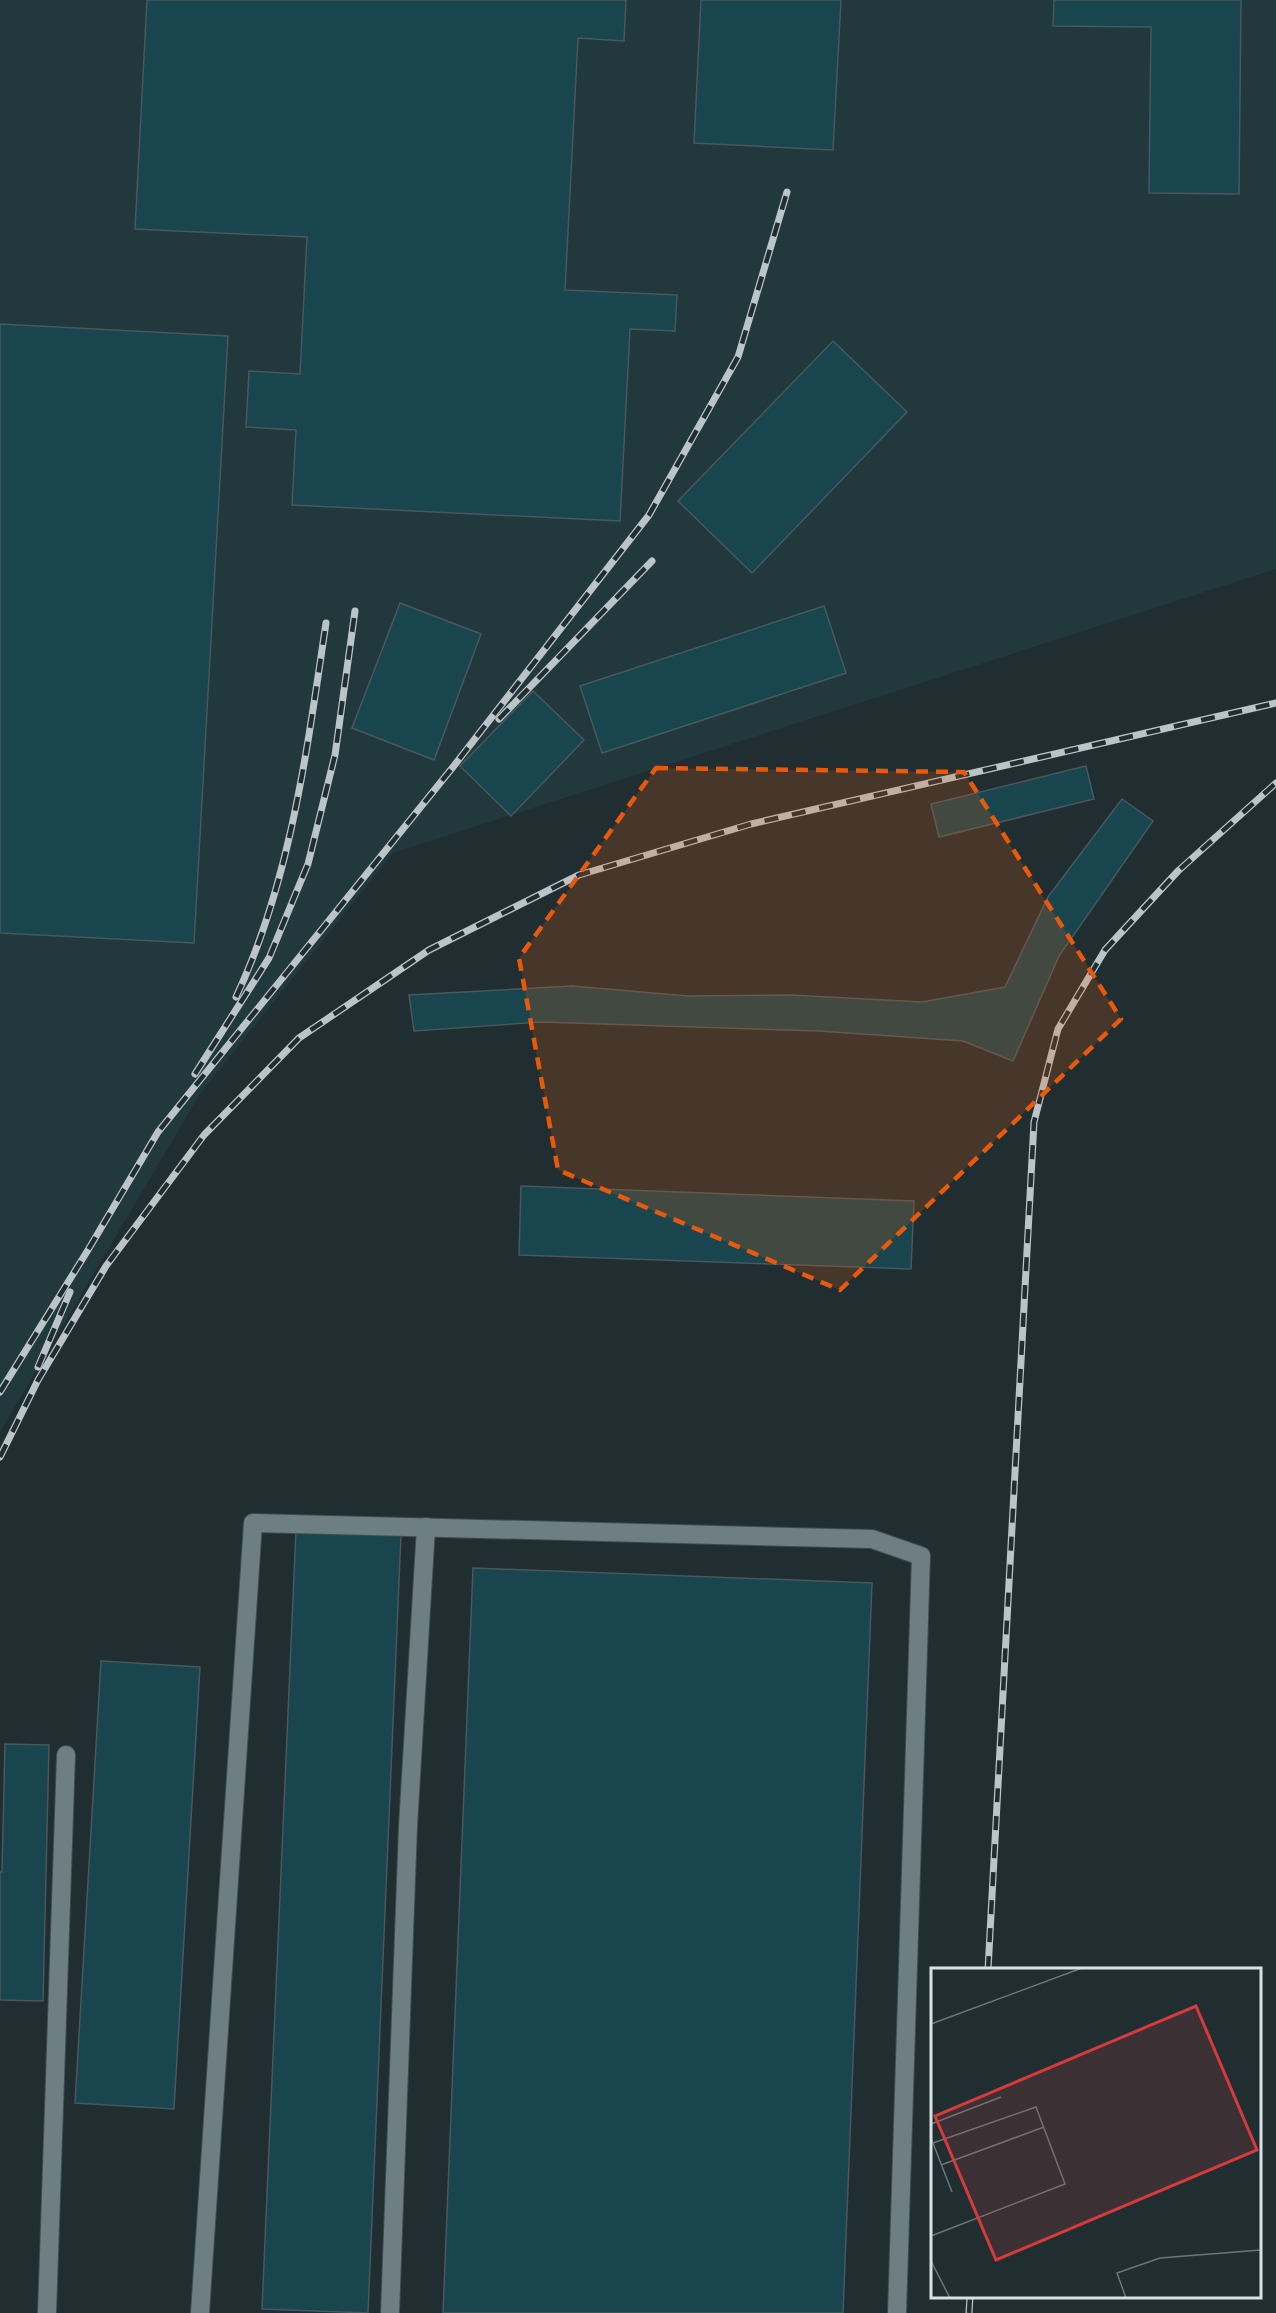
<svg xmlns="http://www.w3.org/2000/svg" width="1276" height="2313" viewBox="0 0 1276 2313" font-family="'Roboto Condensed',sans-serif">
	<rect width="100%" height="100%" fill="#202e32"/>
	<path fill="#21383d" d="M0 0H1276V569L393 853 200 1094 0 1432Z"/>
	<g fill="#18454e" stroke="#48585c" stroke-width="1.5">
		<path d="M147 0H626L624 41 578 38 565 290 677 295 675 331 630 329 620 521 292 505 296 430 246 427 249 371 300 374 307 237 135 229Z"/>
		<path d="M701 0H841L833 150 694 143Z"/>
		<path d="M1054 0H1241L1239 194 1149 193 1151 27 1053 26Z"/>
		<path d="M0 324 228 336 194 943 0 933Z"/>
		<path d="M833 341 907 412 752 573 678 501Z"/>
		<path d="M400 603 481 634 434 760 352 728Z"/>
		<path d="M824 606 846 673 602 753 580 686Z"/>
		<path d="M533 691 584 740 511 816 460 766Z"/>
		<path d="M1086 766 1094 799 939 837 931 804Z"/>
		<path d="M1122 799 1153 821 1059 956 1013 1061 963 1041 819 1031 541 1022 414 1031 409 995 572 986 688 996 791 995 922 1002 1005 987 1048 897Z"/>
		<path d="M521 1186 914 1201 911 1269 519 1255Z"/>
		<path d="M296 1530 401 1534 368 2313 262 2309Z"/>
		<path d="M473 1568 872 1583 843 2313H443Z"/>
		<path d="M101 1661 200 1667 174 2109 75 2103Z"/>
		<path d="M5 1744 49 1745 43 2001 0 2000V1872H2Z"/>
	</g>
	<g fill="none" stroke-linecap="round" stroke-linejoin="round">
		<g stroke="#3f4c4e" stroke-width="20">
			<g id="lane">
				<path d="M47 2313 66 1755"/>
				<path d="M200 2313 253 1523 872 1539 921 1556 897 2313"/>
				<path d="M390 2313 408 1826 426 1527"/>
			</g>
		</g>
		<use href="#lane" stroke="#6e7f83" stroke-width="18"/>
		<g stroke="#bbc5c8" stroke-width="7">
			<g id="rail">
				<path d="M499 719 652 561"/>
				<path d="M236 997C291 880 307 749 326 623"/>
				<path d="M195 1074 269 958 308 864 335 755 355 611"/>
				<path d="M38 1367 70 1292"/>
				<path d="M0 1392 88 1250 158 1132 453 767 649 515 738 357 787 192"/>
				<path d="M0 1457 38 1380 106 1266 204 1135 299 1038 429 950 579 875 751 824 1276 703"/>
				<path d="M988 1970 1034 1122 1058 1029 1105 950 1178 871 1276 783"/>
				<path d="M969 2313 970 2296"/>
			</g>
		</g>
		<use href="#rail" stroke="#202e32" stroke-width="4.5" stroke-dasharray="14" stroke-linecap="butt"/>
	</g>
	<path fill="#e8590c" fill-opacity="0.2" stroke="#e8590c" stroke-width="4.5" stroke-dasharray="12 8" stroke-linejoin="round" d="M656 768 964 772 1121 1019 840 1290 558 1170 519 958Z"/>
	<g transform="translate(931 1968)">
		<rect width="330" height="330" fill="#202e32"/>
		<path fill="none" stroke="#6a7679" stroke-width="1.5" d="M0 56 151 0M0 156 70 129M0 170 21 224M10 197 113 159M0 268 134 216 105 139 2 175M0 293 19 330M195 330 186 305 229 290 330 282"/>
		<path fill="#d63a3b" fill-opacity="0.15" stroke="#d63a3b" stroke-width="3" d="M265 38 326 182 65 292 4 148Z"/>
		<rect width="330" height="330" fill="none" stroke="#d8e1e3" stroke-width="3"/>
	</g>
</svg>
